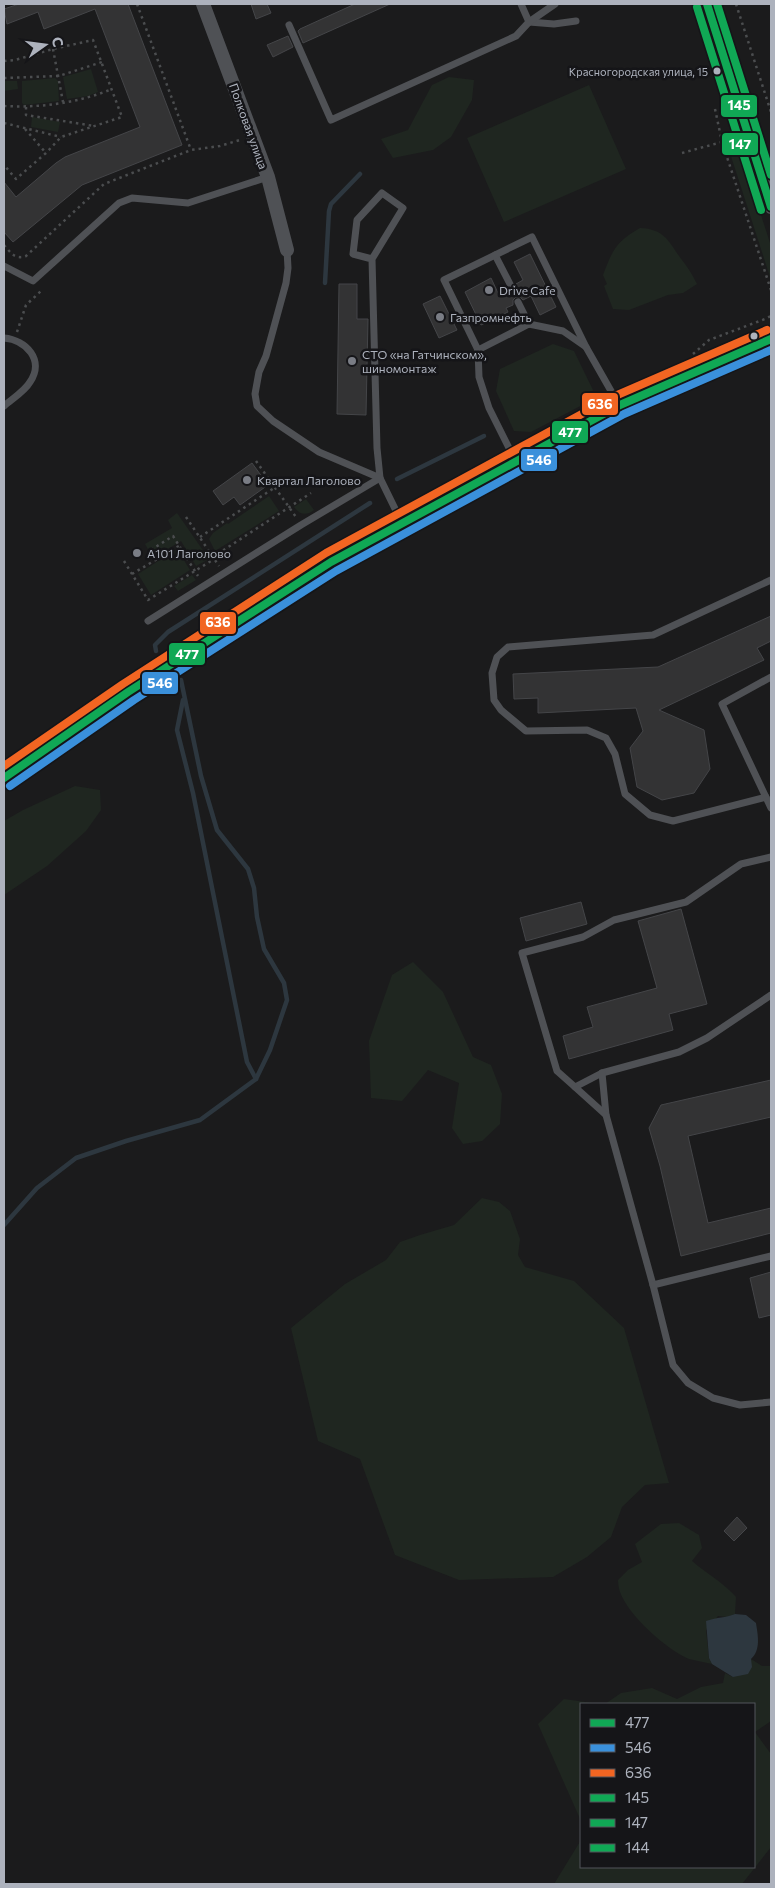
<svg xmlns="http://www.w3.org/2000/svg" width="775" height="1888" viewBox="0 0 775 1888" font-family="Commissioner,sans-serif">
	<rect width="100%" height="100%" fill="#1b1b1c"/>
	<g fill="#1f2620">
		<path d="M91 69 98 92 88 96 67 99 63 77Z"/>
		<path d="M449 77 474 80 472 100 451 137 433 150 393 158 381 139 408 130 432 85Z"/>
		<path d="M55 78 58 81 59 101 24 105 22 103V81Z"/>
		<path d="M4 81H17L18 89 4 91Z"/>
		<path d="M589 85 626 169 504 222 467 138Z"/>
		<path d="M32 117 60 122 58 132 31 127Z"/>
		<path d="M738 143 771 246V280L728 147Z"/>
		<path d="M640 228C666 229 669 243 682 260 689 269 692 274 697 284L683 293 668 295 629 310 613 309 604 286 607 284 603 275C613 249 616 242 640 228Z"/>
		<path d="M553 344 574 351 593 390 586 403 531 432 514 431 496 391 500 369Z"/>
		<path d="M269 496 279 511 215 551 209 539 213 533 227 523 228 524Z"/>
		<path d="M306 499 314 510C306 516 300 515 294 507Z"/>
		<path d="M177 513 209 559 196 566 181 541 153 558 145 544 172 528 168 520Z"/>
		<path d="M177 549 190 570 151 595 138 574Z"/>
		<path d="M192 575 196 580 178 591 174 586Z"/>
		<path d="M75 786 100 790 101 810 86 831 47 866 4 895V821L23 810Z"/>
		<path d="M413 962 443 992 473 1057 491 1065 502 1094 500 1124 482 1141 463 1144 452 1128 459 1083 428 1070 402 1101 371 1098 369 1041 392 975Z"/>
		<path d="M482 1198 499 1202 510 1211 520 1239 518 1255 525 1267 574 1281 624 1328 669 1483 645 1485 622 1507 611 1537 587 1557 553 1577 459 1580 395 1555 360 1459 318 1441 291 1328 345 1284 386 1260 400 1242 420 1235 454 1225Z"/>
		<path d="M679 1523 699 1535 702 1548 692 1561C707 1574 723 1582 736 1597L735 1614 727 1617 718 1616 706 1630 709 1658 712 1664C705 1662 696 1661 689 1659 667 1650 628 1615 620 1592 619 1589 618 1584 618 1580L628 1570 642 1562 635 1544 661 1524Z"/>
		<path d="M751 1659 762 1666H771V1721L755 1732 771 1754V1847L742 1884H554L581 1840V1867H754V1704H605L621 1693 652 1688 677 1699 701 1687 723 1683 725 1673 733 1677Z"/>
		<path d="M564 1699 600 1704H581V1821L538 1724Z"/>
	</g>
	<path fill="#2d373f" d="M735 1614 746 1615 756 1623C758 1636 761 1650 751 1659L752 1667 748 1674 733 1677 712 1664 709 1658 706 1621C718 1617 725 1618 735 1614Z"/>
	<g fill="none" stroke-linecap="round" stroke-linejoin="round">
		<g stroke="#2d373f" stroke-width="4.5">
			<path d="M325 283 329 211 331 204 360 174"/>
			<path d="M397 479 484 436"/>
			<path d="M156 651 155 645 168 632 370 503"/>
			<path d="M183 700 177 730 193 793 247 1062 256 1079"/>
			<path d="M4 1225 37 1188 76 1158 126 1141 200 1120 256 1079 270 1050 287 1000 284 983 264 949 257 917 254 888 248 869 217 830 201 776 181 680"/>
		</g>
	</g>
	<g fill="#333334" stroke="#444548">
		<path d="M19 4H128L182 145 82 185 13 242 4 232V182L16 197 56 163 65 157 140 127 95 9 44 29 38 12 7 24 4 9Z"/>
		<path d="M251 4H267L271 13 256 19Z"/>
		<path d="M355 4H390L303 43 298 31 300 29Z"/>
		<path d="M288 36 293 47 273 57 267 45Z"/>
		<path d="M530 254 556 307 540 315 531 296 523 300 520 297H516L513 300V305L506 308 508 312 481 325 465 292 491 278 498 293 506 289 510 291 514 290 516 284 523 280 514 262Z"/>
		<path d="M339 284H357V319H368L366 415 337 414Z"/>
		<path d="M440 296 457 330 439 338 423 304Z"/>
		<path d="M252 463 268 485 240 505 234 497 223 505 213 491Z"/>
		<path d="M771 616V641L757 648 764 660 659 710 704 730 710 769 694 793 662 800 637 787 630 748 643 731 636 708 538 713V698L514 699 513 674 658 667Z"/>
		<path d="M581 902 587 924 526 941 520 918Z"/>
		<path d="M681 909 707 1004 669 1014 673 1030 569 1059 563 1036 593 1027 587 1007 657 988 638 921Z"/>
		<path d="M771 1080V1117L688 1136 708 1223 771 1208V1233L681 1256 660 1166 649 1128 661 1105Z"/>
		<path d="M771 1272V1315L759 1318 750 1278Z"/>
		<path d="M737 1517 747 1528 734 1541 724 1531Z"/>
	</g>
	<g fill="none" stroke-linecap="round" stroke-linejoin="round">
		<g stroke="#4b4d4f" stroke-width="2.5" stroke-dasharray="2.5 4" stroke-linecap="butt">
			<path d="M137 4 191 150"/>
			<path d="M736 4 771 112"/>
			<path d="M53 49 63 102"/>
			<path d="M4 61 15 60 53 49 93 40 122 117 61 137 46 153 16 179 4 165"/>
			<path d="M4 78 59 76 102 62"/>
			<path d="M4 106C40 108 78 103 112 89"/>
			<path d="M26 107V115L94 126"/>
			<path d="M715 109 722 142"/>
			<path d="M4 123 61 137"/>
			<path d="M25 129 46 153"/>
			<path d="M682 153 722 142 771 290"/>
			<path d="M4 245C11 253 15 260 26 256L104 184 191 150 220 146 240 140"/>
			<path d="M17 332 26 305 41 291"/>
			<path d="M693 354 709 340 765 319 771 316"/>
			<path d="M256 461 296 517"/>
			<path d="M186 517 219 566"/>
			<path d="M200 537 274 488"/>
			<path d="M151 550 173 536 198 576"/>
			<path d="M124 561 148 600 211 561 213 557 311 493"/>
			<path d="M132 574 179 546"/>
		</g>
		<g stroke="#4f5155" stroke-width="7">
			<path d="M521 4 529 22"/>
			<path d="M529 22 554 24 576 21"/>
			<path d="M289 25 331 120 516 36 529 22 555 4"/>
			<path d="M495 255 511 286"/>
			<path d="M372 259 353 254 357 220 382 193 403 208 372 259 377 448 380 478 401 521"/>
			<path d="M4 266 33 281 119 203 132 198 188 203 268 177"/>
			<path d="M518 302 529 324"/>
			<path d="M4 338C26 340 45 360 30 382 25 391 12 399 4 406"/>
			<path d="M478 350 444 280 532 237 586 347"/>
			<path d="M515 460 489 408 479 377 478 350 529 324 563 331 586 347 619 405"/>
			<path d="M148 621 301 525 380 478 319 452 273 421 257 406 255 394 259 372 266 356 286 283 288 268 287 250"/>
			<path d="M771 677 722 704 771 808"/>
			<path d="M766 797 673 821 650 815 625 794 615 754 606 738 587 730 526 731 501 710 494 700 492 673 497 657 508 647 653 635 771 580"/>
			<path d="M771 857 741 864 686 902 614 920 583 937 522 953 557 1071 575 1087 602 1073 679 1052 707 1038 771 995"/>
			<path d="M602 1073 606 1115"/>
			<path d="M575 1087 606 1115 653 1285 771 1256"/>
			<path d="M653 1285 673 1365 688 1383 713 1398 740 1405 771 1402"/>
		</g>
		<g stroke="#4f5155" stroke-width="14">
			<path d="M203 4 268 177 287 250"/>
			<path d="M707 4 771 207"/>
		</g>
		<path stroke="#4e4f53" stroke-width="19" d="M4 778 128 692 331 562 620 405 771 339"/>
		<g stroke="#151518" stroke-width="11">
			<path id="bus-1" d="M4 778 128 692 331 562 620 405 771 339"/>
		</g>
		<g stroke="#151518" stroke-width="11">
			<path id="bus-2" d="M10 786 134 700 336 571 624 414 771 350"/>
		</g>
		<g stroke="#151518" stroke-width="11">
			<path id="bus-3" d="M4 766 123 684 326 553 615 396 767 330"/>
		</g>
		<g stroke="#151518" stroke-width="11">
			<path id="bus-4" d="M707 4 771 207"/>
		</g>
		<g stroke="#151518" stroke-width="11">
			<path id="bus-5" d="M697 7 761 210"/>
		</g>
		<g stroke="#151518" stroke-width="11">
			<path id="bus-6" d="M717 4 771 175"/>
		</g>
		<use href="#bus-1" stroke="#10a855" stroke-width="8"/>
		<use href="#bus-2" stroke="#3a90db" stroke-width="8"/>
		<use href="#bus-3" stroke="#f26522" stroke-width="8"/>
		<use href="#bus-4" stroke="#10a855" stroke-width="8"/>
		<use href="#bus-5" stroke="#10a855" stroke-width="8"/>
		<use href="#bus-6" stroke="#10a855" stroke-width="8"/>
	</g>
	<g fill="#adb2bd" stroke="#151518" stroke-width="2">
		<circle cx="717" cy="71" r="4.5"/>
		<circle cx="754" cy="336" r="4.5"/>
	</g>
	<g fill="#7a7d85" stroke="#151518" stroke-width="2">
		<circle cx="489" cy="290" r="5"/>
		<circle cx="440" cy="317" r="5"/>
		<circle cx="352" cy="361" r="5"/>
		<circle cx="247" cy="480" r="5"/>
		<circle cx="137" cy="553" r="5"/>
	</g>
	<g text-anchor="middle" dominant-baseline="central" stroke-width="5" stroke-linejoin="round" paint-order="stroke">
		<g font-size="11" fill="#adb2bd" stroke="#151518" text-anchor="end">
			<text x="708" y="71">Красногородская улица, 15</text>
		</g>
		<g font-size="12" fill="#adb2bd" stroke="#151518">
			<text transform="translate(249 126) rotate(70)">Полковая улица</text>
		</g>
		<g font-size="12" fill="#adb2bd" stroke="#151518" text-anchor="start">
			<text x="499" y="290">Drive Cafe</text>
			<text x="450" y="317">Газпромнефть</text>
			<text x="362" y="354">СТО «на Гатчинском»,<tspan x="362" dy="14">шиномонтаж</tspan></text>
			<text x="257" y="480">Квартал Лаголово</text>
			<text x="147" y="553">А101 Лаголово</text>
		</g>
	</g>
	<g stroke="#151518" stroke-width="2">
		<rect x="720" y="94" width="38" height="24" rx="5" fill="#10a855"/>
		<rect x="721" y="132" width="38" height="24" rx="5" fill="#10a855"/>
		<rect x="581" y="392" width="38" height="24" rx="5" fill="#f26522"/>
		<rect x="551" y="420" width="38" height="24" rx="5" fill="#10a855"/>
		<rect x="520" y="448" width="38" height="24" rx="5" fill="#3a90db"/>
		<rect x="199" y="611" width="38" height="24" rx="5" fill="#f26522"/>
		<rect x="168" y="642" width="38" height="24" rx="5" fill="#10a855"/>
		<rect x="141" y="671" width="38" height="24" rx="5" fill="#3a90db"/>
	</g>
	<g font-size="14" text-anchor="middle" font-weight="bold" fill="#fff">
		<text x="739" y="110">145</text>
		<text x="740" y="149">147</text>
		<text x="600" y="409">636</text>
		<text x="570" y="437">477</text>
		<text x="539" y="465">546</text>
		<text x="218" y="627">636</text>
		<text x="187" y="659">477</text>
		<text x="160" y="688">546</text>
	</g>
	<rect width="775" height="1888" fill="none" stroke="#adb2bd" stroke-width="10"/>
	<rect x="580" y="1703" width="175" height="165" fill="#151518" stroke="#52545a"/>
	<rect x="590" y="1719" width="25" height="8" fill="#10a855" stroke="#52545a"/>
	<text x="625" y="1728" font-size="15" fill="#adb2bd">477</text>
	<rect x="590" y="1744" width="25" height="8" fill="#3a90db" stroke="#52545a"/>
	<text x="625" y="1753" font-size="15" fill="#adb2bd">546</text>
	<rect x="590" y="1769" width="25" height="8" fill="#f26522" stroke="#52545a"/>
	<text x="625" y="1778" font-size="15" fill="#adb2bd">636</text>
	<rect x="590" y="1794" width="25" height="8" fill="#10a855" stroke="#52545a"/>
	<text x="625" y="1803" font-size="15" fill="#adb2bd">145</text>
	<rect x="590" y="1819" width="25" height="8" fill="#10a855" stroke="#52545a"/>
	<text x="625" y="1828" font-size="15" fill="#adb2bd">147</text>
	<rect x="590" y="1844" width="25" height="8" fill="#10a855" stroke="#52545a"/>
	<text x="625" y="1853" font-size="15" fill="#adb2bd">144</text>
	<g transform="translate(45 45) rotate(76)" stroke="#151518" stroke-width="4" paint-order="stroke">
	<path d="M0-4L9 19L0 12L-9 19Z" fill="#adb2bd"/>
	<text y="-8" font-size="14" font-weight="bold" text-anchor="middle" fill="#adb2bd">С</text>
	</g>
</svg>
